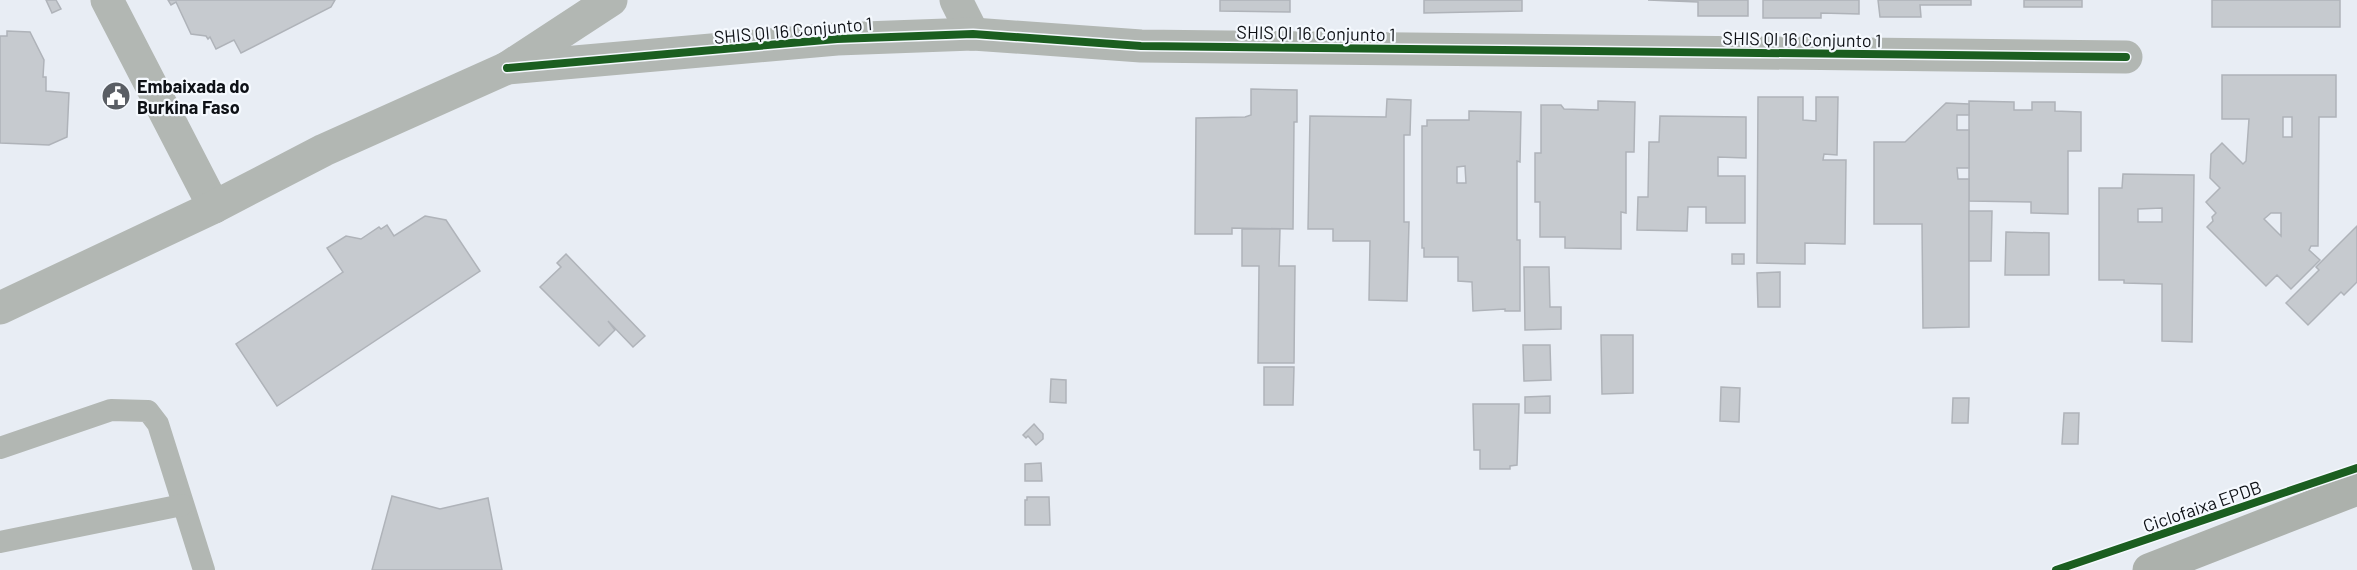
<svg xmlns="http://www.w3.org/2000/svg" width="2357" height="570" viewBox="0 0 2357 570" font-family="Barlow,sans-serif">
	<rect width="100%" height="100%" fill="#e8edf4"/>
	<g fill="#c6cacf" stroke="#afb3b9" stroke-width="1.5" fill-rule="evenodd">
		<path d="M46 0H56L61 9 52 13Z"/>
		<path d="M168 0H335L331 7 241 53 234 40 216 49 210 37 208 39 206 36 191 34 176 2 171 5Z"/>
		<path d="M1220 0H1290V12L1220 11Z"/>
		<path d="M1424 0H1522V11L1424 13Z"/>
		<path d="M1648 0H1748V16H1698V2Z"/>
		<path d="M1763 0H1859V14L1821 13V18H1763Z"/>
		<path d="M1878 0H1971V5H1920L1921 17H1880Z"/>
		<rect x="2024" y="0" width="58" height="7"/>
		<rect x="2212" y="0" width="128" height="27"/>
		<path d="M7 31 30 32 44 60 43 77H46V91L69 93 67 137 49 145 0 143V36H7Z"/>
		<path d="M2222 75H2336V117H2319L2318 246H2311L2309 250 2320 260 2291 289 2277 275 2266 286 2207 227 2213 221 2212 217 2216 213 2206 202 2220 188 2210 178 2211 154 2222 143 2243 164 2246 161 2249 119H2222ZM2283 117H2292V137H2283ZM2271 213H2281V236L2264 219Z"/>
		<path d="M1251 89 1297 90V122H1294L1293 229 1232 228V234H1195L1196 118 1245 117 1251 115Z"/>
		<path d="M1758 97H1803V120L1816 121V97H1838L1837 155 1824 154 1823 160H1846L1845 244 1805 243V264L1757 263Z"/>
		<path d="M1387 99 1411 100 1410 135H1404V222H1409L1407 301 1369 300 1370 241H1333V229H1308L1310 116 1386 117Z"/>
		<path d="M1598 101 1635 102 1634 152H1626V213L1621 212V249L1565 248V237H1540V202H1535V153H1541V105H1561L1564 109 1598 110Z"/>
		<path d="M1969 101 2014 102V110H2032V102H2055V111L2081 112V151H2068V214L2031 213V202L1969 201Z"/>
		<path d="M1946 103 1969 104V115H1957V130H1969V168H1957L1958 179H1969V327L1923 328 1922 224H1874V142H1905Z"/>
		<path d="M1469 111 1521 112 1520 162 1517 161V240H1520V311H1505V309L1473 311 1472 282 1458 281V257H1424V248H1422V126H1427V120H1469ZM1465 166 1466 183H1457V167Z"/>
		<path d="M1660 116 1746 117V158L1718 157V176H1745V223H1706V207H1688L1687 231 1637 230 1638 197H1648L1649 142H1659Z"/>
		<path d="M2123 174 2194 175 2192 342 2162 341V284L2124 283V280H2099V188H2122ZM2162 208V222H2138V209Z"/>
		<path d="M1969 211H1992L1991 261H1969Z"/>
		<path d="M425 216 446 220 480 271 277 406 236 344 343 272 327 248 346 236 361 239 379 227 381 229 387 225 394 236Z"/>
		<path d="M2357 226V282L2344 295 2341 292 2308 325 2286 303 2319 270 2316 267Z"/>
		<path d="M1242 229H1280L1279 266H1295L1294 363H1258L1259 266H1242Z"/>
		<path d="M2006 232 2049 233V275H2005Z"/>
		<path d="M566 254 645 336 633 347 608 321 615 330 599 346 540 287 561 267 557 263Z"/>
		<rect x="1732" y="254" width="12" height="10"/>
		<path d="M1524 267H1549L1550 307H1561V329L1525 330Z"/>
		<path d="M1780 272V307H1758L1757 273Z"/>
		<path d="M1601 335H1633V393L1602 394Z"/>
		<path d="M1523 345H1550L1551 380 1524 381Z"/>
		<path d="M1264 367H1294L1293 405H1264Z"/>
		<path d="M1051 379 1066 380V403L1050 402Z"/>
		<path d="M1721 387 1740 388 1739 422 1720 421Z"/>
		<path d="M1550 396V413H1525V397Z"/>
		<path d="M1953 398H1969L1968 423H1952Z"/>
		<path d="M1473 404H1519L1517 465 1510 466V469H1480V450H1474Z"/>
		<path d="M2064 413H2079L2078 444H2062Z"/>
		<path d="M1034 424 1043 434V439L1036 445 1028 436 1026 438 1023 435Z"/>
		<path d="M1041 463 1042 481H1025V464Z"/>
		<path d="M392 496 440 509 488 498 502 570H372Z"/>
		<path d="M1027 497H1049L1050 525H1025V500H1027Z"/>
	</g>
	<g fill="none" stroke-linecap="round" stroke-linejoin="round">
		<g stroke="#b2b7b3" stroke-width="22">
			<path d="M0 448 111 410 148 411 158 424 204 570"/>
			<path d="M0 542 182 505"/>
		</g>
		<g stroke="#b2b7b3" stroke-width="33">
			<path d="M107 0 214 207"/>
			<path d="M956 0 973 34"/>
			<path d="M507 68 837 39 973 34 1141 46 2126 57"/>
		</g>
		<path stroke="#b2b7b3" stroke-width="33" d="M0 308 214 207 324 150 507 68 611 0"/>
		<path stroke="#acb1ac" stroke-width="33" d="M2149 570 2357 489"/>
		<g stroke="#f5f9fe" stroke-width="11">
			<g id="cycleway">
				<path d="M507 68 837 39 973 34 1141 46 2126 57"/>
				<path d="M2056 570 2357 468"/>
			</g>
		</g>
		<use href="#cycleway" stroke="#1b5e20" stroke-width="8"/>
	</g>
	<defs>
		<g id="civic-disc" transform="scale(1.5)"><circle r="9.5" fill="#5a5e64" stroke="#f5f9fe"/><path d="M-.6-6.5H3V-4.5H.6V-3L4-1V1h2V6H-6V1h2V-1L-.6-3ZM-1.2 2.5V6h2.4V2.5Z" fill="#fff"/></g>
	</defs>
	<g fill-rule="evenodd">
		<use href="#civic-disc" x="116" y="96"/>
	</g>
	<g text-anchor="middle" dominant-baseline="central" stroke-width="4.5" stroke-linejoin="round" paint-order="stroke">
		<g font-size="18" fill="#0e1116" stroke="#f5f9fe">
			<text transform="translate(793 30) rotate(-5)">SHIS QI 16 Conjunto 1</text>
			<text transform="translate(1316 33) rotate(1)">SHIS QI 16 Conjunto 1</text>
			<text transform="translate(1802 39) rotate(1)">SHIS QI 16 Conjunto 1</text>
			<text transform="translate(2202 506) rotate(-19)">Ciclofaixa EPDB</text>
		</g>
		<g font-size="18" font-weight="bold" fill="#0e1116" stroke="#f5f9fe" text-anchor="start">
			<text x="137" y="86">Embaixada do<tspan x="137" dy="21">Burkina Faso</tspan></text>
		</g>
	</g>
</svg>
